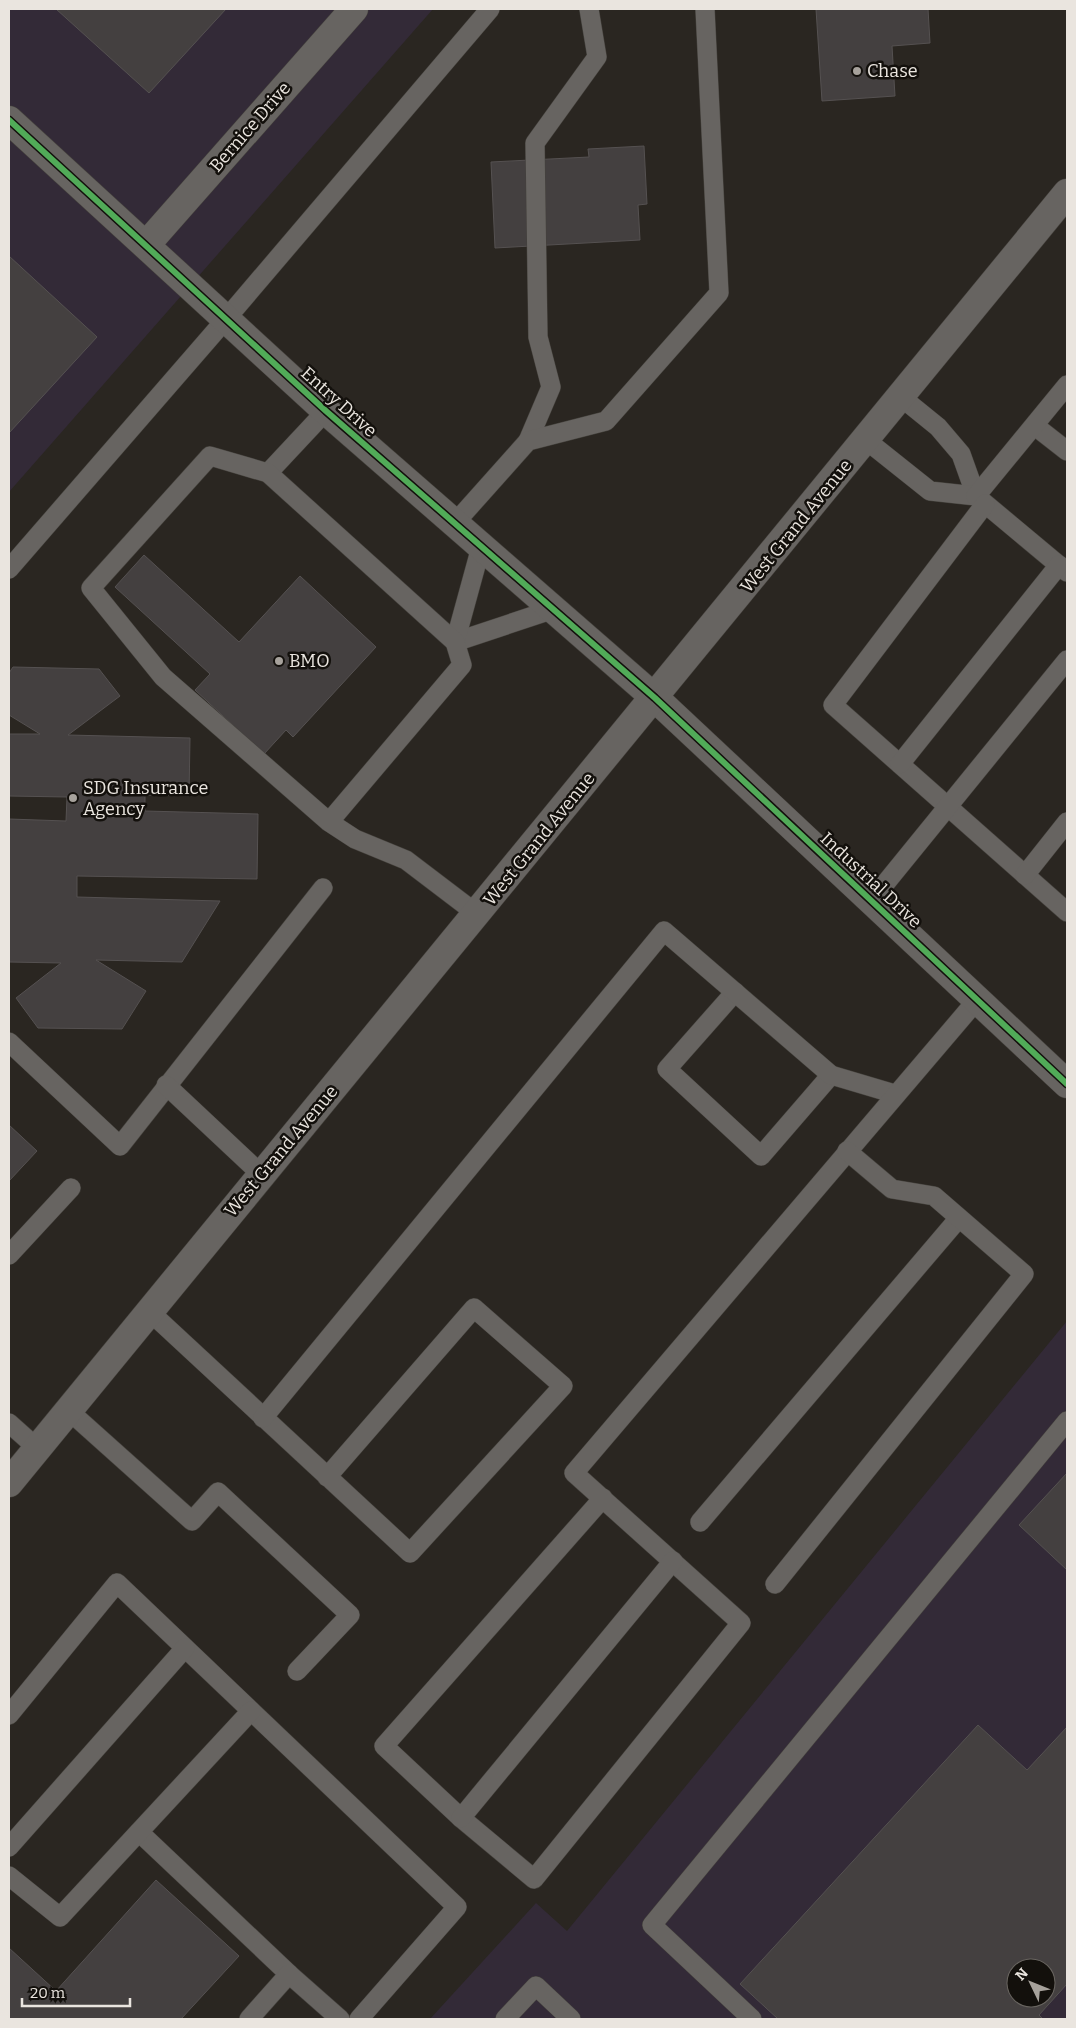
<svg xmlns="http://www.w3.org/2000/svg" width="1076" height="2028" font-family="Bitter,serif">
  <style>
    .industrial { fill: #332a37; fill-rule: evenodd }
    .building { fill: #444040; stroke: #555151; fill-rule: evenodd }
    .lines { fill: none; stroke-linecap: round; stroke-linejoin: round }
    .service-casing { stroke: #45423d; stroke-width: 20 }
    .minor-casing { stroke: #45423d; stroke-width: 29 }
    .tertiary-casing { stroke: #45423d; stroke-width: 29 }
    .secondary-casing { stroke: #45423d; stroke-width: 29 }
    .service { stroke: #676461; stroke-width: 19 }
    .minor { stroke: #676461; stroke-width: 28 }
    .tertiary { stroke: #676461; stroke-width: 28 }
    .secondary { stroke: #676461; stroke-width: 28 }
    .cycleway-casing { stroke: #13100c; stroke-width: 9 }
    .cycleway { stroke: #51ab58; stroke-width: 6 }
    .poi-dot { fill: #a7a29c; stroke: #13100c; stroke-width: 2 }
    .labels { text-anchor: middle; stroke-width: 5; stroke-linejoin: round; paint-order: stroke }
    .poi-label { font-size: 18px; fill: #eae5df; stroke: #13100c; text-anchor: start }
    .street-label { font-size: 18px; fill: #eae5df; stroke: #13100c }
  </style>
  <rect width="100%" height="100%" fill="#2a2621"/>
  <!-- industrial -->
  <g class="industrial">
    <path d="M9 9H433L9 492Z"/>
    <path d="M1067 1321V2019H430L536 1903 567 1931ZM1016 1968H1046V1998H1016Z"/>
  </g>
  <!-- building -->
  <g class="building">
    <path d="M56 9H226L149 93Z"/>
    <path d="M816 9H928L930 43 892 46 895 96 822 101Z"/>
    <path d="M644 146 647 204 638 205 640 240 495 248 491 162 589 157 588 149Z"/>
    <path d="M9 256 97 337 9 433Z"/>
    <path d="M144 555 239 642 300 576 376 647 293 737 286 730 264 754 195 690 210 674 115 587Z"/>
    <path d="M13 667 99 669 120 696 68 735 190 738 189 796 145 795V811L258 814 257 879 77 876V897L220 901 182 962 96 960 146 991 122 1029 38 1028 16 998 61 963 9 962V819L66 821 67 797 9 796V734H40L9 715V673Z"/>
    <path d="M9 1125 37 1151 9 1181Z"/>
    <path d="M1067 1473V1570L1019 1525Z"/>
    <path d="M978 1725 1027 1770 1067 1727V1984L1039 2015 1043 2019H778L740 1984ZM1016 1968H1046V1998H1016Z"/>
    <path d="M156 1880 239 1956 181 2019H9V1948L56 1991Z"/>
  </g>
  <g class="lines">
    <defs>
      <g id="service">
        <path d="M901 397 938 427 961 454 976 496 1067 572"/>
        <path d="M1035 426 1067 451"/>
        <path d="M866 440 930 491 976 496"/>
        <path d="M528 441 551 387 538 337 535 143 597 57 589 9"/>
        <path d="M268 473 326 411"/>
        <path d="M976 496 1067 385"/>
        <path d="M985 504 833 705 1067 912"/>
        <path d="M454 524 528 441 606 421 719 293 705 9"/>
        <path d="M9 569 226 319 490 9"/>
        <path d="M455 642 551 610"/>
        <path d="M455 642 481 547"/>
        <path d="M900 764 1059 565"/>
        <path d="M329 822 163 677 91 588 210 456 268 473 455 642 462 665 329 822 355 839 406 860 477 914"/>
        <path d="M1025 875 1067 822"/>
        <path d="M871 901 1067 660"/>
        <path d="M735 992 667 1069 761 1156 831 1075"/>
        <path d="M9 1042 120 1146 323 888"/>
        <path d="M166 1085 262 1175"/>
        <path d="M9 1255 71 1188"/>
        <path d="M149 1311C236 1392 323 1473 410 1553L563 1386 474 1308 327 1477"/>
        <path d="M68 1410 192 1521 218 1492 350 1615 297 1671"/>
        <path d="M263 1418 664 931 831 1075 895 1094"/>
        <path d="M9 1423 37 1448"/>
        <path d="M603 1498 384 1746 461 1818 534 1879 741 1623 574 1473 977 1000"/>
        <path d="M700 1522 959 1218"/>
        <path d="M775 1584 1024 1274 934 1196 892 1189 847 1151"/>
        <path d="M9 1715 117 1583 457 1907 359 2019"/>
        <path d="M461 1818 673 1561"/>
        <path d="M139 1832 289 1974"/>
        <path d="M9 1847 185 1648"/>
        <path d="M9 1876 60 1917 251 1711"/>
        <path d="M249 2019 289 1974 340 2019"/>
        <path d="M505 2019 536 1986 571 2019"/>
        <path d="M752 2019 652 1925 1067 1421"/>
      </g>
      <g id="minor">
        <path d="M9 120 326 411 655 698"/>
        <path d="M146 245 354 9"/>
      </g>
      <path id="tertiary" d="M655 698 1067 1084"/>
      <path id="secondary" d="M9 1483 1067 193"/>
    </defs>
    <!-- service casing -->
    <use href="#service" class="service-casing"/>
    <!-- minor casing -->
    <use href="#minor" class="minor-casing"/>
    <!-- tertiary casing -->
    <use href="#tertiary" class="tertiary-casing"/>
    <!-- secondary casing -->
    <use href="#secondary" class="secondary-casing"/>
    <!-- service -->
    <use href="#service" class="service"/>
    <!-- minor -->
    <use href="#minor" class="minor"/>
    <!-- tertiary -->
    <use href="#tertiary" class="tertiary"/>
    <!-- secondary -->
    <use href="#secondary" class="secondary"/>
    <defs>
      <path id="cycleway" d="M9 120 326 411 655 698 1067 1084"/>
    </defs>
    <!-- cycleway casing -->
    <use href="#cycleway" class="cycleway-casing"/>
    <!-- cycleway -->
    <use href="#cycleway" class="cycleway"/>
  </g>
  <!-- markers -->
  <g class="poi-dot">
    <circle cx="857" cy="71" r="5"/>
    <circle cx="279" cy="661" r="5"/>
    <circle cx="73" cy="798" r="5"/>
  </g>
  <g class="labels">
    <!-- poi labels -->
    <g class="poi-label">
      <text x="867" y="77">Chase</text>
      <text x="289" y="667">BMO</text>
      <text x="83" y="794">SDG Insurance<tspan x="83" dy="21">Agency</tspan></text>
    </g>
    <!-- street labels -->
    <g class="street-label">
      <text transform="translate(250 127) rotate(-49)" y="6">Bernice Drive</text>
      <text transform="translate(339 402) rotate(42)" y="6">Entry Drive</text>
      <text transform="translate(796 526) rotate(-51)" y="6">West Grand Avenue</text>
      <text transform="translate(539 839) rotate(-51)" y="6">West Grand Avenue</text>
      <text transform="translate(871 880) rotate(43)" y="6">Industrial Drive</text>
      <text transform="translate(281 1151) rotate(-50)" y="6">West Grand Avenue</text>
    </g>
  </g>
  <!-- border -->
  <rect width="1076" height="2028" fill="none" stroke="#eae5df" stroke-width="20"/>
  <!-- north arrow -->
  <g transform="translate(1031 1983) rotate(313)"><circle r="24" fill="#13100c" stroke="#696560"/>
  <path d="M0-4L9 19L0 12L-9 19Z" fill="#a7a29c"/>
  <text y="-8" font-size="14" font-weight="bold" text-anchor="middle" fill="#eae5df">N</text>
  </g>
  <!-- scale -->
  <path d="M22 1998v8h108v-8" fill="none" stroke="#eae5df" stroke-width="2.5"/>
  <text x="30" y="1998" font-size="15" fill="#eae5df" stroke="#13100c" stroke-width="4" paint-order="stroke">20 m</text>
</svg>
